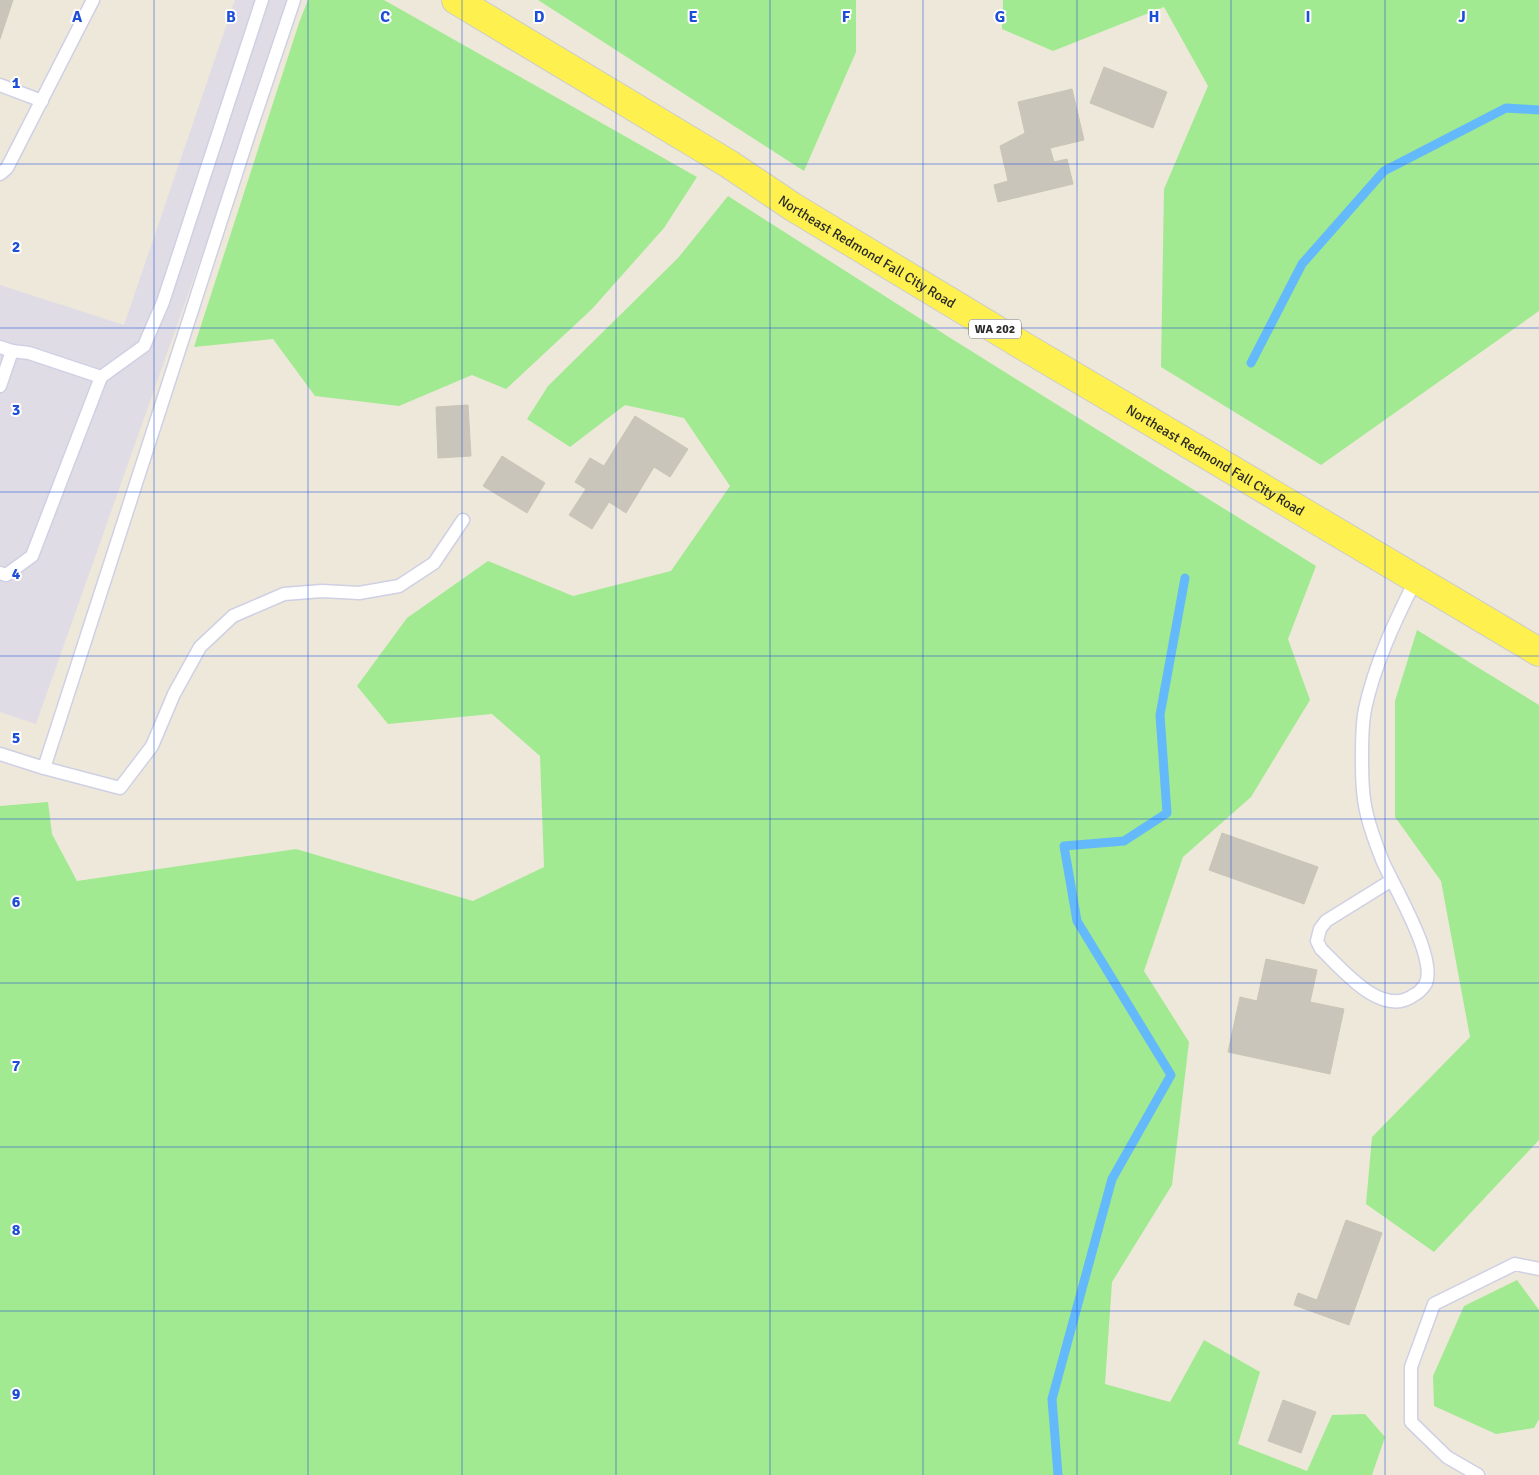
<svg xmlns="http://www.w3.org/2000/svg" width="1539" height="1475" font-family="Signika,sans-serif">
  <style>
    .industrial { fill: #e0dce5 }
    .green { fill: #a1ea91 }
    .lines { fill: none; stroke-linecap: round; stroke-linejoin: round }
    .stream { stroke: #63b9fa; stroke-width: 9 }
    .building { fill: #c9c5ba; stroke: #c9c5b4 }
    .lane-casing { stroke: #cfd0e4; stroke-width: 15 }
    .primary-casing { stroke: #ccc; stroke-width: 30 }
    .lane { stroke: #fff; stroke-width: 12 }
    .primary { stroke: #fef14f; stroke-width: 28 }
    .grid { fill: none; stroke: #1d4ed8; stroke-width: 1; stroke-opacity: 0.55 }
    .labels { text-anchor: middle; stroke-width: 4; stroke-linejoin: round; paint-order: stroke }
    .shield { fill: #fff; stroke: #6a6a6a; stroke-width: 1 }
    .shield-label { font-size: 12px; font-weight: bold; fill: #2a2a2a }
    .street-label { font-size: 14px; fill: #2a2a2a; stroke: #fff }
    .grid-label { font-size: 16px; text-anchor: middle; font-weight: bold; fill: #1d4ed8; stroke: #fff; stroke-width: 4; stroke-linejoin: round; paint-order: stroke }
  </style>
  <rect width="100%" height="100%" fill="#eee8da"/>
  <!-- industrial -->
  <path class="industrial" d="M235 0H292L36 724 0 712V285L124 325Z"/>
  <!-- green -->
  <g class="green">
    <path d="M308 0H384L697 177 664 228 592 309 506 389 472 375 399 406 315 396 273 339 194 347 299 23Z"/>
    <path d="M538 0H856V52L804 171Z"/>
    <path d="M1003 0H1539V311L1321 465 1161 367 1164 189 1208 86 1164 7 1053 51 1002 29Z"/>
    <path d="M728 196 952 339 1316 566 1288 639 1310 700 1251 797 1183 857 1144 971 1189 1042 1172 1185 1112 1282 1105 1384 1170 1402 1204 1340 1260 1372 1238 1444 1307 1471 1332 1415 1365 1414 1385 1437 1372 1475H0V806L48 802 52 834 77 881 296 849 473 901 544 867 540 756 492 714 388 724 357 686 407 618 488 561 573 596 671 571 730 486 684 418 625 405 570 447 527 419 548 386 678 258Z"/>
    <path d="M1417 630 1539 705V1140L1434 1252 1366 1204 1372 1137 1470 1037 1441 881 1395 817V701Z"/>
    <path d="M1517 1280 1539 1310V1419L1534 1428 1496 1434 1434 1406 1433 1376 1464 1306Z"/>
  </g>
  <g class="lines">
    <!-- stream -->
    <g class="stream">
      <path d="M1251 363 1302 264 1384 171 1506 108 1539 110"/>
      <path d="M1058 1475 1052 1399 1112 1179 1171 1075 1077 921 1064 846 1124 841 1167 813 1160 715 1185 578"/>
    </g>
  </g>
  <!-- building -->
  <g class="building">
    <path d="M0 0H13L0 39Z"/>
    <path d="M1104 67 1167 92 1153 128 1090 103Z"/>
    <path d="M1072 89 1084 140 1050 148 1054 162 1067 159 1073 184 998 202 994 185 1008 181 1000 146 1025 133 1018 102Z"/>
    <path d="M468 405 471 456 438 458 436 407Z"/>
    <path d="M635 416 688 449 670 477 654 467 626 513 609 502 592 529 569 515 586 489 575 482 590 458 604 466Z"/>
    <path d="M502 456 545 483 527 513 483 486Z"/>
    <path d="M1222 833 1318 867 1304 904 1209 870Z"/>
    <path d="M1266 959 1317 970 1310 1002 1344 1009 1330 1074 1228 1052 1240 997 1257 1001Z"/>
    <path d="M1346 1220 1382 1233 1349 1325 1294 1305 1298 1293 1317 1300Z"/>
    <path d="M1283 1400 1316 1412 1301 1453 1268 1441Z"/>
  </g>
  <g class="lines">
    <defs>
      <g id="lane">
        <path d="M0 85 42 101"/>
        <path d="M0 174 7 168 93 0"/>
        <path d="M0 347 12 351 29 353 101 377 144 346 163 302 262 0"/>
        <path d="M0 386 12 351"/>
        <path d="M0 573 6 575 32 556 101 377"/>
        <path d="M0 754 44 768 249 134 294 0"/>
        <path d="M44 768 120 788 152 746 174 694 200 647 233 616 284 594 322 591 359 593 399 586 434 563 463 520"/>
        <path d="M1392 880 1326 921 1320 929 1317 941 1321 949C1342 969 1382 1019 1414 995 1418 993 1422 989 1425 985 1439 961 1394 887 1383 862 1377 847 1371 831 1367 815 1362 795 1362 775 1362 755 1362 740 1362 724 1365 709 1375 663 1395 621 1416 579"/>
        <path d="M1478 1475 1447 1457 1411 1422V1367L1434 1304 1515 1264 1539 1269"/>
      </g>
      <g id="primary">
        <path id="s1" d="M456 0 729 164 793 207 1025 347 1539 652"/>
      </g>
    </defs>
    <!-- lane casing -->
    <use href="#lane" class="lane-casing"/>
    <!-- primary casing -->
    <use href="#primary" class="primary-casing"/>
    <!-- lane -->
    <use href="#lane" class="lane"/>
    <!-- primary -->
    <use href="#primary" class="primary"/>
  </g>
  <!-- grid -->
  <path class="grid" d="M154 0V1475M308 0V1475M462 0V1475M616 0V1475M770 0V1475M923 0V1475M1077 0V1475M1231 0V1475M1385 0V1475M0 164H1539M0 328H1539M0 492H1539M0 656H1539M0 819H1539M0 983H1539M0 1147H1539M0 1311H1539"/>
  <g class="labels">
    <!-- shield labels -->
    <rect class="shield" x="969" y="319.5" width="52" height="19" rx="4"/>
    <g class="shield-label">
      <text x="995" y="333">WA 202</text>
    </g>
    <!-- street labels -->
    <g class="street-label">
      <text dy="5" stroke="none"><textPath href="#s1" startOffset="482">Northeast Redmond Fall City Road</textPath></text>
      <text dy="5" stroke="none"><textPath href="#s1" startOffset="888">Northeast Redmond Fall City Road</textPath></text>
    </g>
  </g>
  <g class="grid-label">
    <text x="77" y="22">A</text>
    <text x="231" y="22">B</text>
    <text x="385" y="22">C</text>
    <text x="539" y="22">D</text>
    <text x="693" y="22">E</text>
    <text x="846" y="22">F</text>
    <text x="1000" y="22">G</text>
    <text x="1154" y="22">H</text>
    <text x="1308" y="22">I</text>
    <text x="1462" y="22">J</text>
    <text x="16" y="88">1</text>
    <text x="16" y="252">2</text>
    <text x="16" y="415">3</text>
    <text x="16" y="579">4</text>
    <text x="16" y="743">5</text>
    <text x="16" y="907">6</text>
    <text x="16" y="1071">7</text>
    <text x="16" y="1235">8</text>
    <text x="16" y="1399">9</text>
  </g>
</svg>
